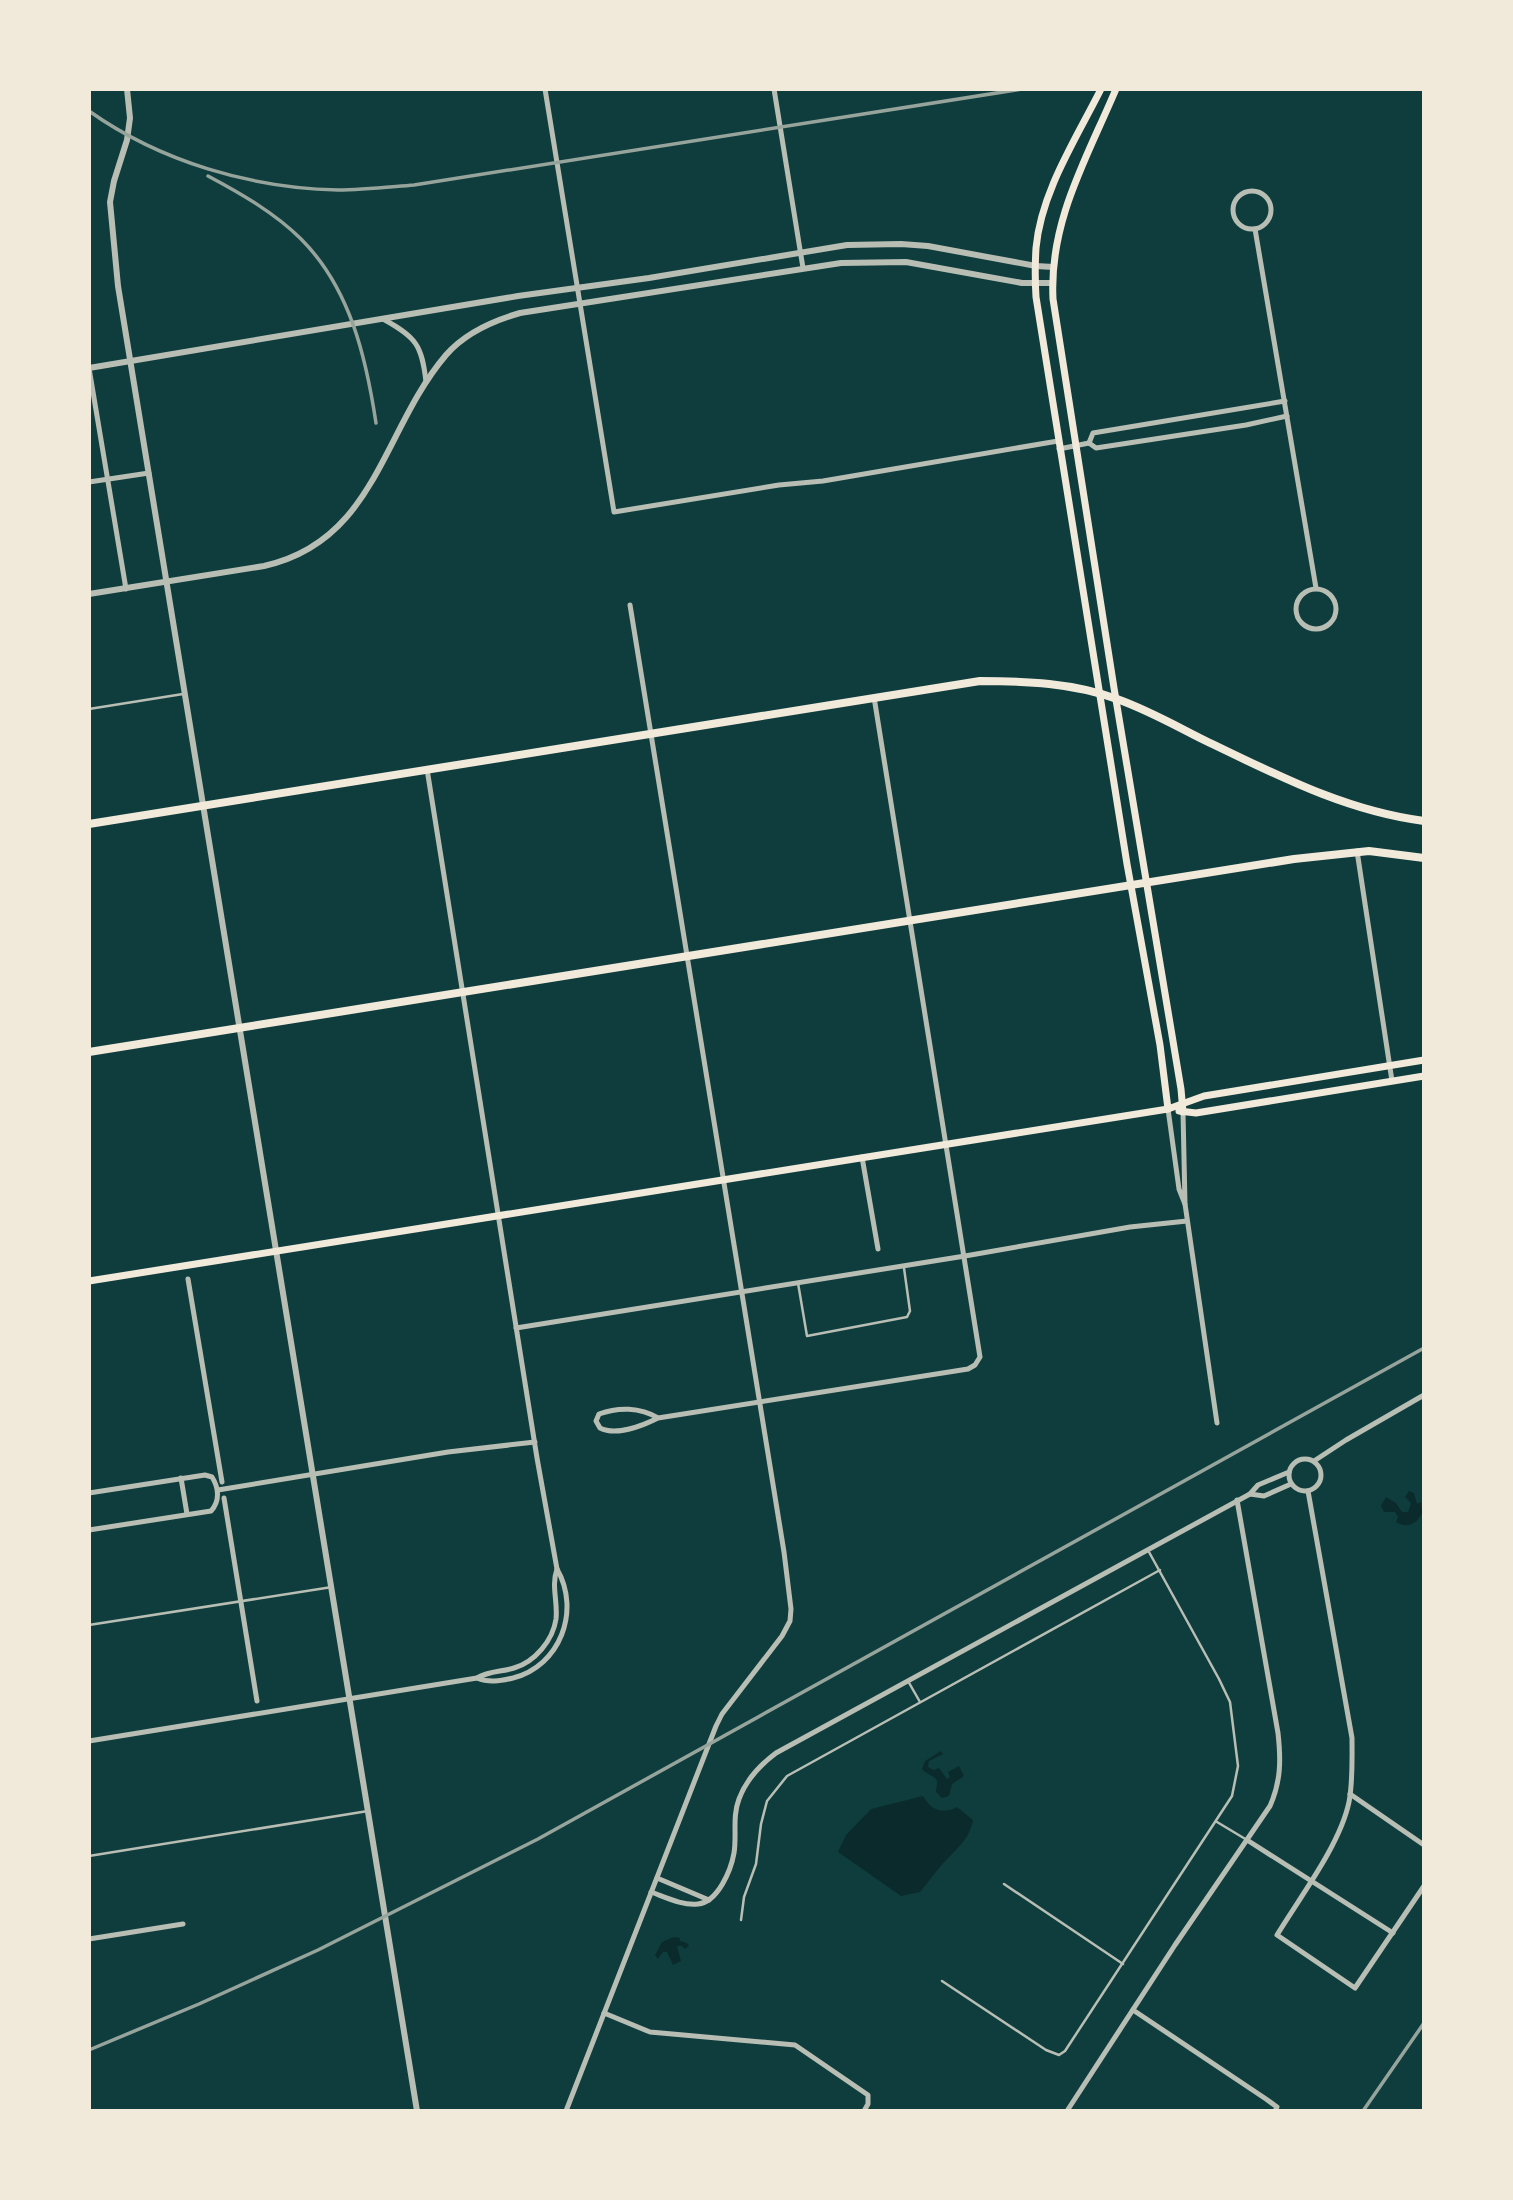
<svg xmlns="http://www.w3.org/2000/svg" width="1513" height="2200" font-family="Cabin,sans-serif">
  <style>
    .water { fill: #0a2a2b }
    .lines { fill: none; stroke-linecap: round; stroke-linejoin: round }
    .service { stroke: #b8beb3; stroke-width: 2.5 }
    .minor { stroke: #b8beb3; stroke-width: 5 }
    .tertiary { stroke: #b8beb3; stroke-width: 6 }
    .secondary { stroke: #f1e9da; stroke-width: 7 }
    .primary { stroke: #f1e9da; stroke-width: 8 }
    .rail { stroke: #97a49c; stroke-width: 3.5 }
  </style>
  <rect width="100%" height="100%" fill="#0f3d3e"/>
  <!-- water -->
  <g class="water">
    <path d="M1409 1491 1414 1493 1417 1504 1421 1502 1422 1513C1417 1524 1407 1529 1396 1522L1398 1517 1395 1512H1384L1381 1506 1386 1497 1396 1503 1402 1512H1408L1411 1503 1405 1497Z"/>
    <path d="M941 1751 943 1754 929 1761 928 1767 934 1770 939 1768 947 1779 950 1777 948 1772 959 1766 964 1776 952 1784 949 1796 942 1798 936 1792C936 1789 937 1786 937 1783 938 1776 926 1775 922 1769L925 1761Z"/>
    <path d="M923 1796C931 1810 942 1815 957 1807L973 1820C970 1837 960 1846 949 1857 938 1868 929 1881 920 1892L901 1896 838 1852 846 1835 871 1809Z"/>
    <path d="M674 1937 680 1938V1941L687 1943 689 1946 685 1949 682 1946H677L681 1961 673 1965 667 1952H663L658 1959 655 1955 662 1942Z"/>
  </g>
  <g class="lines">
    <!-- service -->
    <g class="service">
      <path d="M89 709 183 694"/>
      <path d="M798 1283 807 1336 907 1317 910 1311 904 1268"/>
      <path d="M89 1625 332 1587"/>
      <path d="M908 1681 920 1702"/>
      <path d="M1217 1822 1247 1840"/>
      <path d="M89 1856 368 1811"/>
      <path d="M1004 1884 1123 1964"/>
      <path d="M741 1920 744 1897 756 1864 761 1824 767 1801 787 1776 1160 1570"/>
      <path d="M942 1981 1046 2050 1059 2055 1065 2051 1232 1796 1238 1766 1230 1702 1219 1679 1149 1552"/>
    </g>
    <!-- minor -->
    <g class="minor">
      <path d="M545 89 614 512 779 485 823 481 1058 441"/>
      <path d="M774 89 803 268"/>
      <circle cx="1252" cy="210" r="19"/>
      <path d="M1255 229 1316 588"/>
      <path d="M383 319C416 337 422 345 426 382"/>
      <path d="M89 368 126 589"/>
      <path d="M1089 443 1093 433 1285 401"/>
      <path d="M1089 443 1096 448 1246 425 1287 416"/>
      <path d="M1059 449 1089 443"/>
      <path d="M89 482 149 473"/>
      <circle cx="1316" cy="609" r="20"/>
      <path d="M427 769 537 1458 557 1569C581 1611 560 1666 513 1678 500 1681 489 1683 477 1678"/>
      <path d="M1357 851 1392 1081"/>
      <path d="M1168 1109 1179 1189 1185 1204 1183 1112"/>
      <path d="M862 1157 878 1249"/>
      <path d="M1185 1204 1217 1423"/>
      <path d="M188 1279 222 1482"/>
      <path d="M516 1328 965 1256 1130 1227 1187 1221"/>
      <path d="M658 1418C642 1426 616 1436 600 1428L596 1421 599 1414C618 1407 640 1407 658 1418L968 1369 975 1365 980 1357 874 697"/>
      <circle cx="1305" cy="1475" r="16"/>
      <path d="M1314 1461 1346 1440 1424 1395"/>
      <path d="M1289 1472 1258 1485 1250 1494 1264 1496 1291 1484"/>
      <path d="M181 1478 187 1514"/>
      <path d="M218 1490 448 1452 535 1442"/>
      <path d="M1308 1491 1352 1738C1352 1759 1353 1781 1349 1802 1340 1845 1300 1897 1277 1935L1355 1988 1424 1886"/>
      <path d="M89 1493 205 1475 212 1477C219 1488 220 1501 211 1511L89 1530"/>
      <path d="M224 1498 257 1701"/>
      <path d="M89 1741 477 1678C489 1671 501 1672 514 1668 535 1662 553 1640 556 1619 558 1602 551 1586 557 1569"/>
      <path d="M1350 1794 1424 1845"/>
      <path d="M1247 1840 1393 1933"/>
      <path d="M657 1878 709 1900"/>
      <path d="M651 1892C665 1897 683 1906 698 1904 718 1902 731 1870 734 1853 737 1835 732 1817 739 1799 746 1780 760 1765 776 1753L1250 1494"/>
      <path d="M89 1939 183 1924"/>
      <path d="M1133 2010 1266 2099 1277 2107 1275 2111"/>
      <path d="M604 2013 650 2032 795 2045 868 2095V2104L864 2111"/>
      <path d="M566 2111 716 1726 722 1714 782 1636 790 1621 791 1609 784 1552 630 605"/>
      <path d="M1067 2111 1175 1945 1270 1806C1281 1781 1281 1760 1278 1733L1237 1500"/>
    </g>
    <!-- tertiary -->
    <g class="tertiary">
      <path d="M127 89 130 118 127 140 114 181 110 202 118 286 417 2111"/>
      <path d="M89 368 518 296 649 278 847 245 901 244 928 246 1036 266 1053 267"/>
      <path d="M89 594 264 566C376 541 382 430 446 355 465 333 492 321 520 313L841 263 906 262 1022 283H1053"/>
    </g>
    <!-- secondary -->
    <g class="secondary">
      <path d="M1101 89C1076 139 1041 192 1036 248 1035 264 1035 281 1036 297L1127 864 1160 1045 1168 1109"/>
      <path d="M1116 89C1087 158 1049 221 1053 299L1114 688 1181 1089 1183 1112"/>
      <path d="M1179 1111 1196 1113 1424 1076"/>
      <path d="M89 1281 1168 1109 1204 1096 1424 1060"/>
    </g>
    <!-- primary -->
    <g class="primary">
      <path d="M89 824 980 681C1026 681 1073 683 1117 699 1148 710 1176 726 1204 740 1275 774 1345 811 1424 821"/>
      <path d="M89 1052 1294 859 1369 851 1424 858"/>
    </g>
    <!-- rail -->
    <g class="rail">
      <path d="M89 111C161 162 251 188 338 190 363 190 389 187 414 185L1022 89"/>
      <path d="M208 176C240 193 275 213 301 239 350 288 366 357 376 423"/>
      <path d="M89 2050 199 2004 318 1950 538 1839 1424 1348"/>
      <path d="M1363 2111 1424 2023"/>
    </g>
  </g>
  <!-- border -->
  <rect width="1513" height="2200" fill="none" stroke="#f1e9da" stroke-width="182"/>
</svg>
